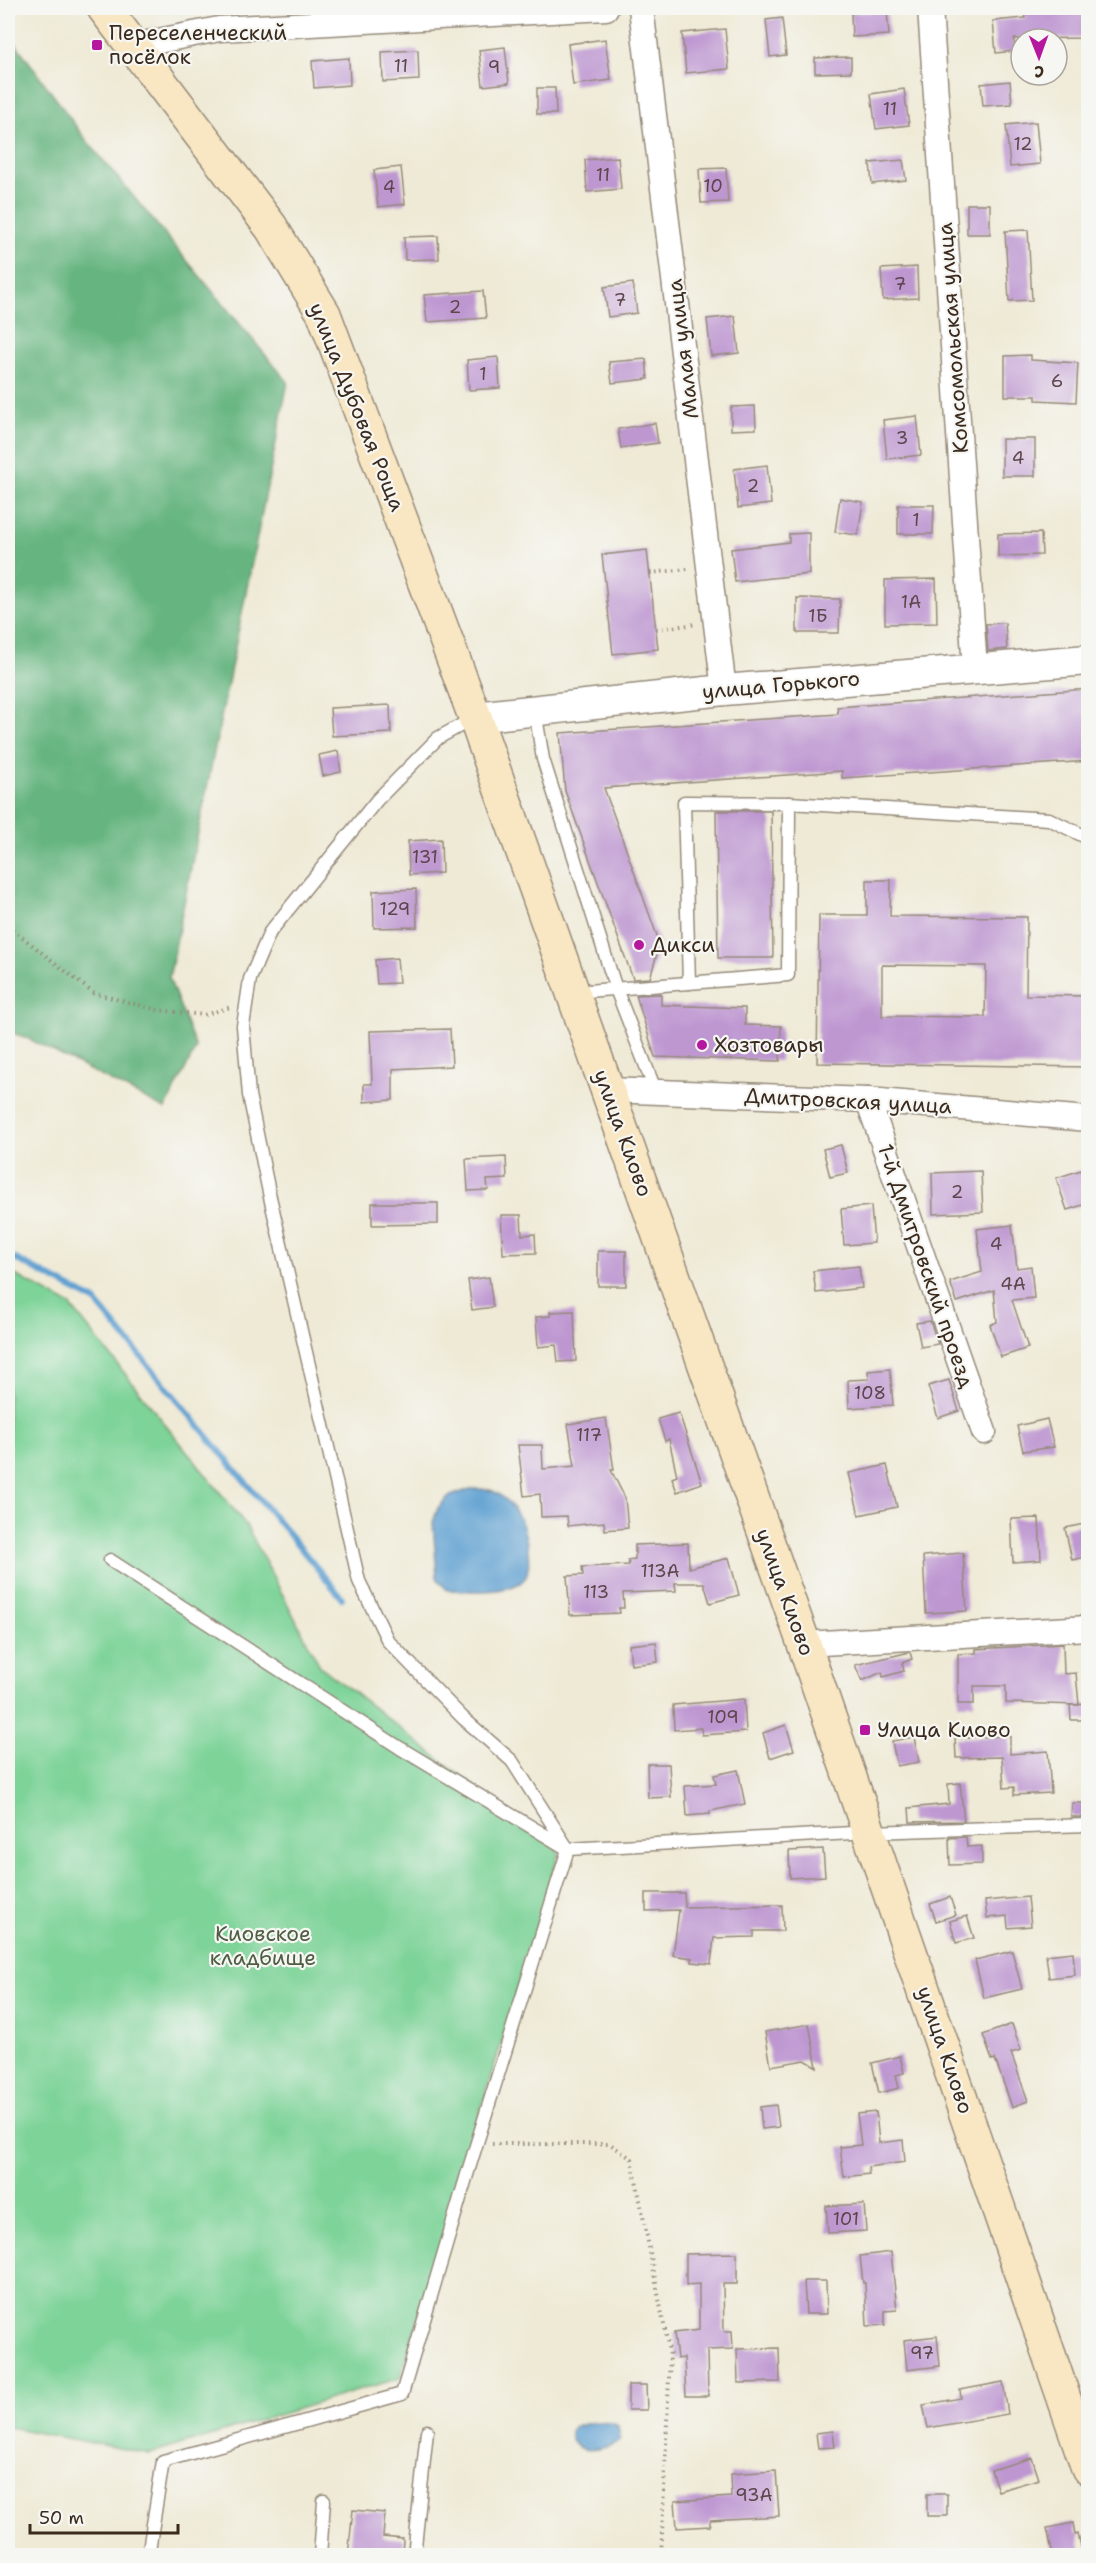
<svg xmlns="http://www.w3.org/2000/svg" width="1096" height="2563" font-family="'Shantell Sans',sans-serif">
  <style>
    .green { fill: #7dd398; stroke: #5c7e5b; stroke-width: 1.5 }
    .forest { fill: #66b580; stroke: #50704f; stroke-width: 1.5 }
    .water { fill: #5ea0d1; stroke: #4c6578; stroke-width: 1.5 }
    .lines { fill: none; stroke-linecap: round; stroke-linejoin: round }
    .stream { stroke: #5ea0d1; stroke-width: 6 }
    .building { fill: #be97d1; fill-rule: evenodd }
    .service-casing { stroke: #958a7a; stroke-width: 15 }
    .minor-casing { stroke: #958a7a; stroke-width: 27 }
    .tertiary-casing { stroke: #958a7a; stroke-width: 33 }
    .secondary-casing { stroke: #958a7a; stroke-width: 36 }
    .path { stroke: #958a7a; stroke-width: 4; stroke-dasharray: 1.5 4.5; stroke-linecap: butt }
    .service { stroke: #fff; stroke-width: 12 }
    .minor { stroke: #fff; stroke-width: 24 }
    .tertiary { stroke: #fff; stroke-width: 30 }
    .secondary { stroke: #f9e7c3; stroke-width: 33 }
    .poi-dot { fill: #b5179e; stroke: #f6f6f2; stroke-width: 2 }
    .labels { text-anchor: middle; stroke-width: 4.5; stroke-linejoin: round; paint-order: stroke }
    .number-label { font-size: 18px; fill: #5c454b }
    .poi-label { font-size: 21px; fill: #3b2a1e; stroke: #f6f6f2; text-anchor: start }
    .street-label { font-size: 21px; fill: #3b2a1e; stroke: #f6f6f2 }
    .park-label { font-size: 21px; fill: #4f5d43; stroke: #f6f6f2 }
  </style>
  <rect width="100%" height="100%" fill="#f6f6f2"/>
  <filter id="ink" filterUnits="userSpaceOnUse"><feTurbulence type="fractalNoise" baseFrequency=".0167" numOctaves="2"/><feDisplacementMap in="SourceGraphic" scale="12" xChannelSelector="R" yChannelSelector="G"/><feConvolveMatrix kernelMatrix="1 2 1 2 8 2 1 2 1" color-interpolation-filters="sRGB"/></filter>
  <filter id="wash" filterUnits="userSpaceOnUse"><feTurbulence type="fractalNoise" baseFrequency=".008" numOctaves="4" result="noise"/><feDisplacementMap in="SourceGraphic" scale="24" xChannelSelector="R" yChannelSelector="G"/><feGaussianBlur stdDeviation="1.35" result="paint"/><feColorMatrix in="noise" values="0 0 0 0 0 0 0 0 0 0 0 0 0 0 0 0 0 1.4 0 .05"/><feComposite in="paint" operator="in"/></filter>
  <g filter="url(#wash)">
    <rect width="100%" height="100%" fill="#efead6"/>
    <!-- green -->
    <path class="green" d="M8 1271 70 1305 246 1525 320 1666 559 1852 400 2378 150 2454 8 2427Z"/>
    <!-- forest -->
    <path class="forest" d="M8 33 83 136 288 382 169 978 196 1048 165 1109 25 1037 8 1032Z"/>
    <!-- water -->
    <g class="water">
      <path d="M470 1489C478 1489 486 1488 493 1491 504 1496 513 1507 519 1517 526 1530 536 1574 520 1583 500 1594 469 1591 447 1590L437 1578 433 1522 438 1508 448 1497Z"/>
      <path d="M593 2422 613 2423 618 2426 620 2440C607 2451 568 2458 570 2431L573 2427Z"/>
    </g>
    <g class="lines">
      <!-- stream -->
      <path class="stream" d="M8 1255 95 1301 342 1598"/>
    </g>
    <g id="blocks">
      <!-- building -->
      <g class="building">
        <path d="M1058 8H1089V38L1014 39 1015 51 996 53 993 21 1025 18 1024 10Z"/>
        <path d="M887 11 889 35 852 37 851 13Z"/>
        <path d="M782 18 786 55 770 57 766 20Z"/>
        <path d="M725 29 729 69 686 73 682 33Z"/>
        <path d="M605 39 611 80 573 85 568 44Z"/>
        <path d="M505 47 509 83 483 86 479 50Z"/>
        <path d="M418 50 419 80 383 82 382 52Z"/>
        <path d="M851 57V72L815 73V58Z"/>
        <path d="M349 58 350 85 314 88 312 61Z"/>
        <path d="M1010 81 1012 104 983 106 981 84Z"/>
        <path d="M537 88H555L556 114H537Z"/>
        <path d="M904 89 909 125 876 129 871 94Z"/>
        <path d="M1036 122 1040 164 1010 167 1006 125Z"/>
        <path d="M618 157 621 189 587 192 585 160Z"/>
        <path d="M903 160 906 180 872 184 870 163Z"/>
        <path d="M401 167 405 204 378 207 374 170Z"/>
        <path d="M726 168 728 202 701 203 699 169Z"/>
        <rect x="967" y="204" width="23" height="30"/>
        <path d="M1028 230 1032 300 1009 301 1005 231Z"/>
        <path d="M438 236 439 259 405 260 404 237Z"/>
        <path d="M917 267 918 298 883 300 881 269Z"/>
        <path d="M633 283 637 313 608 317 604 287Z"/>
        <path d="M483 291 486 318 427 322 424 295Z"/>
        <path d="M735 316 739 353 711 356 707 319Z"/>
        <path d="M1031 355V360L1078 363 1076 402 1036 400V396H1005V356Z"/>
        <path d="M498 357 500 388 469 390 467 360Z"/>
        <path d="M646 359 648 379 612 383 609 362Z"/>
        <path d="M755 406 756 429 731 430V407Z"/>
        <path d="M917 416 921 455 887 459 883 420Z"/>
        <path d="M655 423 658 443 621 448 618 429Z"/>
        <rect x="1002" y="439" width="33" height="37"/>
        <path d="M767 465 771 504 738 508 734 469Z"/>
        <path d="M840 498 863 502 858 535 835 532Z"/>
        <path d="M898 505H934L933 534H898Z"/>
        <path d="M809 533V574L735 582 731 549 789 542V534Z"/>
        <path d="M1041 533 1042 555 998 556V534Z"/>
        <path d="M647 550 658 649 613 654 602 555Z"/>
        <path d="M936 579 937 623 885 624V580Z"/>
        <path d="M797 598 840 599 839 633H797Z"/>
        <path d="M1005 623 1007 649 988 651 986 624Z"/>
        <path d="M1089 689V761L842 778V771L604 788 660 944 650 978 633 979 565 791 560 733 838 714 837 707Z"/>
        <path d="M390 705 391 733 332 736 330 708Z"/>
        <path d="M338 751 341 772 323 776 319 755Z"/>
        <path d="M716 811H771L773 958H718Z"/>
        <path d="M441 839 442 873 409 875 408 841Z"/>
        <path d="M867 880H891L890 916 1027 917 1026 995 1089 996V1067L817 1063 819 915H867ZM882 965 986 966 985 1017 882 1016Z"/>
        <path d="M416 889 417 927 374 928 373 891Z"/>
        <path d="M397 958 399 983 377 984 375 960Z"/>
        <path d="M661 994V1005L745 1008V1025L781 1026 780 1061 655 1057 636 995Z"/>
        <path d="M450 1029 452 1066 393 1069V1100L364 1102V1084H372L370 1031Z"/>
        <path d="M841 1145 848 1173 830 1177 823 1149Z"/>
        <path d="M506 1157 507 1179 487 1180 488 1190 468 1191 466 1159Z"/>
        <path d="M1081 1170 1089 1191V1203L1067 1210 1056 1178Z"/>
        <path d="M981 1171 983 1212 933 1214 932 1173Z"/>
        <path d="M372 1203H438V1224L372 1225Z"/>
        <path d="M871 1206 874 1243 844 1245 841 1209Z"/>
        <path d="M501 1215H521L522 1235 535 1234 536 1253 503 1254Z"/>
        <path d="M1012 1225 1017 1268 1031 1266 1034 1298 1012 1300 1028 1348 1001 1357 990 1325 997 1322 994 1290 957 1302 950 1282 982 1272 977 1229Z"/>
        <rect x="598" y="1251" width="28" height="35"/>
        <path d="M859 1266 862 1288 816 1293 813 1271Z"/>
        <path d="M489 1277 493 1307 472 1310 468 1280Z"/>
        <path d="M574 1311 576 1361 558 1362 556 1345 538 1347 536 1317 550 1316V1312Z"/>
        <path d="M930 1321 938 1344 921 1347 916 1323Z"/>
        <path d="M890 1369 893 1405 849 1408 848 1380 869 1379 868 1371Z"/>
        <path d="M949 1380 959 1411 938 1418 928 1386Z"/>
        <path d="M679 1413 702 1483 677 1492 672 1478 677 1476 669 1439 665 1441 658 1419Z"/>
        <path d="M606 1418 614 1470H611L625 1498 628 1528 605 1530 604 1522 568 1526 567 1516 541 1517 540 1494 524 1496 518 1445H542L543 1469 575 1466 568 1424Z"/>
        <path d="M1047 1419 1054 1447 1023 1451 1017 1426Z"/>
        <path d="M887 1465 897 1507 859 1515 849 1473Z"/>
        <path d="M1039 1518 1041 1560 1013 1562 1011 1519Z"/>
        <path d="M1089 1523V1556L1072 1560 1065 1528Z"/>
        <path d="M688 1543 689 1568 729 1558 739 1595 710 1603 704 1583H675L676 1591 623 1593 624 1608H619L620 1613 570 1615 567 1576 583 1575 582 1567 629 1565 628 1560 635 1559V1545Z"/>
        <path d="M963 1553 967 1611 926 1613 923 1556Z"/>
        <path d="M656 1642 658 1662 631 1665 629 1645Z"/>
        <path d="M1063 1644 1064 1674 1076 1673 1079 1705 1006 1703V1686H974V1704H958V1654L976 1653V1649Z"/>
        <path d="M910 1652 912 1659 902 1663 904 1671 883 1677 882 1672 862 1681 855 1665Z"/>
        <path d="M744 1699 746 1732 702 1735 701 1728 674 1730 673 1705Z"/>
        <path d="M1089 1704V1720H1071L1070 1705Z"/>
        <path d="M786 1725 794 1750 770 1758 763 1733Z"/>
        <path d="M1010 1736V1754L1048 1751 1051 1793 1014 1795V1787L1004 1788 1002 1757 956 1758 955 1738Z"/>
        <path d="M914 1737 919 1762 897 1766 892 1741Z"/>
        <path d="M647 1764H669L671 1797 648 1798Z"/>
        <path d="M738 1770 745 1804 710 1811V1814L687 1816 685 1786 716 1784 714 1775Z"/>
        <path d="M960 1783 964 1821 910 1822 909 1808 949 1804 948 1784Z"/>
        <path d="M1072 1803H1089V1817H1071Z"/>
        <path d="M966 1837 967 1847 982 1846V1864L950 1865 949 1838Z"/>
        <path d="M823 1849 825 1876 790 1878 789 1851Z"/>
        <path d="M646 1893H684L685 1907 782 1905 783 1931H754V1937L714 1938 711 1964 692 1962V1958L673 1955 679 1910 646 1911Z"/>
        <path d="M950 1897 956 1915 936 1921 930 1904Z"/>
        <path d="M1028 1897 1031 1926 1008 1928 1007 1916 987 1918 985 1901Z"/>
        <path d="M967 1916 974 1938 956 1943 950 1921Z"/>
        <path d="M1012 1951 1022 1989 984 1998 975 1960Z"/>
        <path d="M1073 1952 1075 1975 1049 1978 1046 1955Z"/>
        <path d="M809 2024 817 2067 805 2060 771 2066 765 2032Z"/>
        <path d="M1012 2024 1021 2050 1011 2053 1028 2101 1012 2107 995 2059 992 2060 983 2035Z"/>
        <path d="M900 2056 904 2073 896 2075 899 2088 879 2093 872 2063Z"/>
        <path d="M776 2105 779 2127 762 2129 760 2107Z"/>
        <path d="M876 2112 879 2143 903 2140 905 2162 868 2167 869 2174 844 2177 840 2147 861 2145 857 2114Z"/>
        <path d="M864 2204 866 2231 828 2233 826 2206Z"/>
        <path d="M891 2252 897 2310 885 2311V2325L867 2326 865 2283H863L860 2256Z"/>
        <path d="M737 2253V2284H723L724 2331H732L733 2349 707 2350 708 2396H686L684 2358 677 2359 674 2333 699 2330V2284L686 2285V2254Z"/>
        <path d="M804 2281H826L827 2314H806Z"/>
        <path d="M937 2336 940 2366 907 2370 904 2340Z"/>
        <path d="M779 2348 780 2382 738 2383 737 2349Z"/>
        <path d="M1003 2382 1008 2414 928 2428 923 2405 961 2398 960 2390Z"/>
        <path d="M628 2385H646L647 2410H628Z"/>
        <path d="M833 2431 835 2447 818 2448 816 2433Z"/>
        <path d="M1032 2458 1039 2479 998 2491 991 2470Z"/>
        <path d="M776 2471 779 2516 710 2520V2526L677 2528 675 2501 731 2497 730 2474Z"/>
        <rect x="927" y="2494" width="20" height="22"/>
        <path d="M353 2510 385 2513 383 2537 403 2539 402 2556H348Z"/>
        <path d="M1073 2523 1075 2534 1078 2533 1083 2556H1053L1047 2528Z"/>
      </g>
    </g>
  </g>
  <g filter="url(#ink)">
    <use href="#blocks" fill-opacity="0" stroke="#958a7a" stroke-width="1.5"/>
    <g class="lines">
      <defs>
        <g id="service">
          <path d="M535 711 543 759 616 989 656 1092"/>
          <path d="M474 718 438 738 377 800 270 932 250 979 243 1026 249 1095 270 1197 359 1581 388 1641 463 1718 512 1761 568 1849 870 1832 1088 1825"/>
          <path d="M689 983 684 802 789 803 1049 819 1088 838"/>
          <path d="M575 992 788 975 789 803"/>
          <path d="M110 1560 400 1748 568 1849 466 2178 402 2394 163 2461 148 2556"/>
          <path d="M320 2556 324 2501"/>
          <path d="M414 2556 427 2431"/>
        </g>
        <g id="minor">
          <path d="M641 8 724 690"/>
          <path d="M930 8 975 669"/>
          <path d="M133 46 219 29 606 8"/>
          <path d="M607 1090 868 1100 1088 1119"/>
          <path d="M868 1100 984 1432"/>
          <path d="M804 1644 1088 1628"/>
        </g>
        <path id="tertiary" d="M475 717 724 690 1088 660"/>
        <path id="secondary" d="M104 8 271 227 324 314 475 717 804 1644 1088 2468"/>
      </defs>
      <!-- service casing -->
      <use href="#service" class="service-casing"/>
      <!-- minor casing -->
      <use href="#minor" class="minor-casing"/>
      <!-- tertiary casing -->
      <use href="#tertiary" class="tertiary-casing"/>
      <!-- secondary casing -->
      <use href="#secondary" class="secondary-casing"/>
      <!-- path -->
      <g class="path">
        <path d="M650 573 688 569"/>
        <path d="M656 629 697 624"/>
        <path d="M8 926 93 993 158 1010 204 1015 231 1007"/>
        <path d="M492 2144H610L632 2159 670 2356 661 2556"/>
      </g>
      <!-- service -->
      <use href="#service" class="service"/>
      <!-- minor -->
      <use href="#minor" class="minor"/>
      <!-- tertiary -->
      <use href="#tertiary" class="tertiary"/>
      <!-- secondary -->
      <use href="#secondary" class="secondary"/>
    </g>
  </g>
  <!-- markers -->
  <g class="poi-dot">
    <rect x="91" y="39" width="12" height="12" rx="3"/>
    <circle cx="639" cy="945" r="6"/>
    <circle cx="702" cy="1045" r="6"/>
    <rect x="859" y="1724" width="12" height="12" rx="3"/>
  </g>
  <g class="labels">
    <!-- number labels -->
    <g class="number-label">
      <text x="401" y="72">11</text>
      <text x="494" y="73">9</text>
      <text x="890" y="115">11</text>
      <text x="1023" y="150">12</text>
      <text x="603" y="181">11</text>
      <text x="713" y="192">10</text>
      <text x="389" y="193">4</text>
      <text x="900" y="290">7</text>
      <text x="620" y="306">7</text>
      <text x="455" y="313">2</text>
      <text x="483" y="380">1</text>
      <text x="1057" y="387">6</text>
      <text x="902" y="444">3</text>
      <text x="1018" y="464">4</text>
      <text x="753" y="492">2</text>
      <text x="916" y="526">1</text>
      <text x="911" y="608">1А</text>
      <text x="818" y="622">1Б</text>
      <text x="425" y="863">131</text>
      <text x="395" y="915">129</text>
      <text x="957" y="1198">2</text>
      <text x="996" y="1250">4</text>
      <text x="1013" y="1290">4А</text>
      <text x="870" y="1399">108</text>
      <text x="589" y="1441">117</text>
      <text x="660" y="1577">113А</text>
      <text x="596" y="1598">113</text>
      <text x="723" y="1723">109</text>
      <text x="846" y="2225">101</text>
      <text x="922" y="2359">97</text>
      <text x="754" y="2501">93А</text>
    </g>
    <!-- poi labels -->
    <g class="poi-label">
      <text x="109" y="40">Переселенческий<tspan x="109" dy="24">посёлок</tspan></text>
      <text x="651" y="952">Дикси</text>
      <text x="714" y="1052">Хозтовары</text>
      <text x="877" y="1737">Улица Киово</text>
    </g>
    <!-- street labels -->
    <g class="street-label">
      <text transform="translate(953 338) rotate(-94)" y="7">Комсомольская улица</text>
      <text transform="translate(683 349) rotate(-97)" y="7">Малая улица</text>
      <text transform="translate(357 407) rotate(68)" y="7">улица Дубовая Роща</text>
      <text transform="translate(781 685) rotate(-5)" y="7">улица Горького</text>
      <text transform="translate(848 1101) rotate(3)" y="7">Дмитровская улица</text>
      <text transform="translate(623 1133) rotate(70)" y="7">улица Киово</text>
      <text transform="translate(926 1266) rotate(71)" y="7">1-й Дмитровский проезд</text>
      <text transform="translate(785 1592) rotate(70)" y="7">улица Киово</text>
      <text transform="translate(945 2050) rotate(71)" y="7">улица Киово</text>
    </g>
    <!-- park labels -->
    <g class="park-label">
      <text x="263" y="1941">Киовское<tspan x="263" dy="24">кладбище</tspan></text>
    </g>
  </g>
  <!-- margin -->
  <rect width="1096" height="2563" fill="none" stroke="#f6f6f2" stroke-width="30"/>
  <!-- north arrow -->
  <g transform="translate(1039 57) rotate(179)"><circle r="28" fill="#f6f6f2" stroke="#aba49d" stroke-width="1.5"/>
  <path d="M0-4.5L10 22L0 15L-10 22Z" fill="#b5179e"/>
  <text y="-9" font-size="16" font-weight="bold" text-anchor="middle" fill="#3b2a1e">С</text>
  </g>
  <!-- scale -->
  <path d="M30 2524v9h148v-9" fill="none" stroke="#3b2a1e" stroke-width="3"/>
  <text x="39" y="2524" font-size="18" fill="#3b2a1e" stroke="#f6f6f2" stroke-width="4.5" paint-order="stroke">50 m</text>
</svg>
